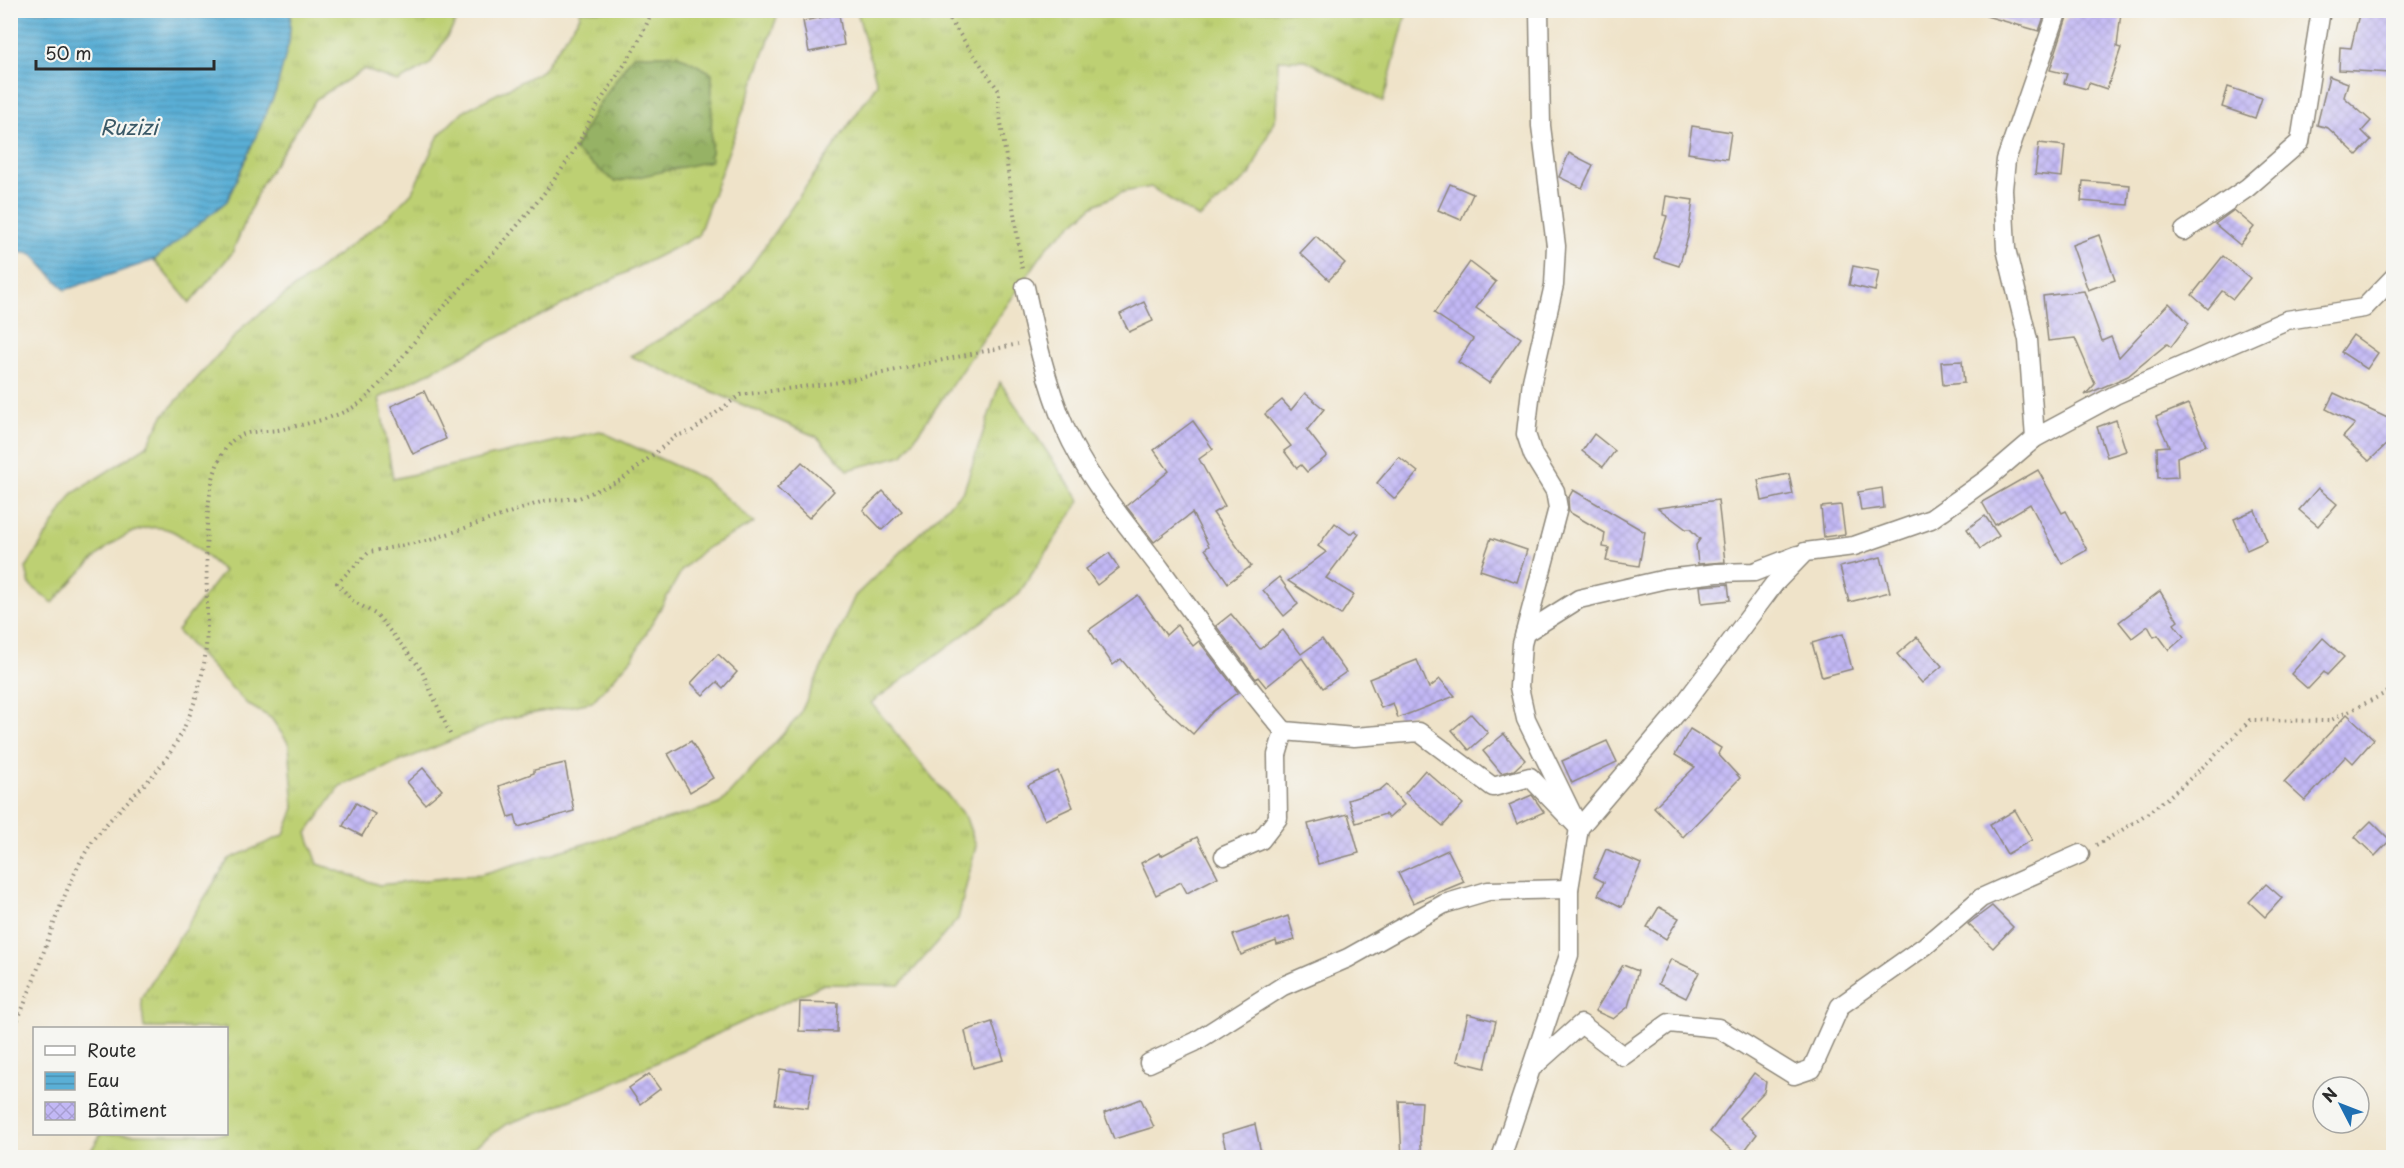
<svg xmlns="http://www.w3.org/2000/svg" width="2404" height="1168" font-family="'Playpen Sans',sans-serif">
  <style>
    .grass { fill: url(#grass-tufts); stroke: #747e4f; stroke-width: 1.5 }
    .forest { fill: url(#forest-crowns); stroke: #606e48; stroke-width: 1.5 }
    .water { fill: url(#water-rules); stroke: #426d80; stroke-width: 1.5 }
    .building { fill: url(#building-cross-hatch) }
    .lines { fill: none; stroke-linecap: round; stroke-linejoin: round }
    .street-casing { stroke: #8d877a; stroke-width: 21 }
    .path { stroke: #8d877a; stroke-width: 4; stroke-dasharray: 1.5 4.5; stroke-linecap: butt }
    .street { stroke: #fff; stroke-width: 18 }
    .labels { text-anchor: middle; stroke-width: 4.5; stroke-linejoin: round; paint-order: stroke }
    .water-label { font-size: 21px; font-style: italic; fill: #3b5967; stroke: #f6f6f2 }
  </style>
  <defs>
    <pattern id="grass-tufts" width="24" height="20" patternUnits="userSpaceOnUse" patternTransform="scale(1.5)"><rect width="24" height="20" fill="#bdd073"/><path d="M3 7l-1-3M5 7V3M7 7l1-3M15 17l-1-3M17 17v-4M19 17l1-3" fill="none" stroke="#a3b364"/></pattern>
    <pattern id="forest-crowns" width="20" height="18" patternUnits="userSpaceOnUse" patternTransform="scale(1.5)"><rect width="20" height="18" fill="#96b265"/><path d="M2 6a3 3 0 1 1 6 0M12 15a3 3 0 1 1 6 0" fill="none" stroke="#7b9153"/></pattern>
    <pattern id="water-rules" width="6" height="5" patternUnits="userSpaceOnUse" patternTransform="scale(1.5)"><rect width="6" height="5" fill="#5aafd6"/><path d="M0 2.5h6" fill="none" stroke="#4b8fae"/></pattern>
    <pattern id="building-cross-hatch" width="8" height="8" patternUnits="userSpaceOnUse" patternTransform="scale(1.5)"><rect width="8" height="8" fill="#c2b8f5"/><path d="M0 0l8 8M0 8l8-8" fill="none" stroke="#a79ed2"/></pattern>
  </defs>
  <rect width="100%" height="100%" fill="#f6f6f2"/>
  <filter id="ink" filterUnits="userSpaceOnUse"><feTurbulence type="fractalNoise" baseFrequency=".0167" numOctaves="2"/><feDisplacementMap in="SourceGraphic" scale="12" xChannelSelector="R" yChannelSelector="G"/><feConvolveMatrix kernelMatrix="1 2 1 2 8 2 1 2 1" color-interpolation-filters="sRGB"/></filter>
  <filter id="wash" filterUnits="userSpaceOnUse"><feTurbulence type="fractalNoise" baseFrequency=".008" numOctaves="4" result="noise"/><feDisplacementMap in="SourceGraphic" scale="24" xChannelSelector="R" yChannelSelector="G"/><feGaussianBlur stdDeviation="1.35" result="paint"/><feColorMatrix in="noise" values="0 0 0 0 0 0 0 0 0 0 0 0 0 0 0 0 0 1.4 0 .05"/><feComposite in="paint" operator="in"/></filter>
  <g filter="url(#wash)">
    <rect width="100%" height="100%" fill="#efe3c9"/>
    <!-- grass -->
    <g class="grass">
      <path d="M774 10 777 17 698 236 379 398 393 479 600 431 704 479 754 523 703 550 682 570 633 657 592 702 504 719 340 786 307 833 318 864 379 885 482 874 720 804 799 716 855 596 964 490 1000 382 1080 501 1018 595 871 703 966 818 976 846 958 919 900 985 824 984 604 1087 505 1125 460 1157H87L101 1134H226V1028H144L141 998 229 859 284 835 294 808 289 744 271 718 247 704 177 631 224 571C209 560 189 539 172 531 128 512 78 574 53 603L30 585 26 568 72 494 147 446 163 416 245 325 390 215 412 192 439 135 463 111 542 71 580 16 579 11Z"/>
      <path d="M291 11H463L430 64 398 82 364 69 316 99 260 187 232 253 190 303 154 260 227 201 276 91 289 42Z"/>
      <path d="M857 11H1407L1383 102 1306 60H1278L1276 116 1250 175 1199 218 1151 187 1123 192 1093 206 1048 246 903 455 848 470 817 437 630 356 726 302 877 84Z"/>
    </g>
    <!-- forest -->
    <path class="forest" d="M633 55H678L712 73 711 161 615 182 574 150 597 107Z"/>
    <!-- water -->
    <path class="water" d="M10 11H291L289 42 276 91 227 201 154 260 65 290 32 254 11 251Z"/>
    <g id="blocks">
      <!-- building -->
      <g class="building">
        <path d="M1987 10H2044L2046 11 2039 31 1986 16Z"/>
        <path d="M2108 10 2121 12 2117 47 2121 48 2107 89 2089 83 2087 89 2064 83 2067 74 2050 70 2067 17 2072 18V11Z"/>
        <path d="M2360 10H2394L2391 73 2339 70 2340 47 2351 48Z"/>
        <path d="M839 14 844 45 809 52 803 21Z"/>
        <path d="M2329 76 2348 83 2344 97 2371 121 2362 131 2371 140 2357 155 2328 128 2317 125Z"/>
        <path d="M2228 87 2262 98 2255 118 2222 107Z"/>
        <path d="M1692 126 1731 132 1727 159 1688 153Z"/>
        <path d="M2039 143 2065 146 2062 177 2035 174Z"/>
        <path d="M1569 153 1593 165 1582 188 1559 177Z"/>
        <path d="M2083 181 2130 185 2128 205 2081 201Z"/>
        <path d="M1450 184 1473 194 1461 220 1438 210Z"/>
        <path d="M1666 196 1693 200 1688 237 1679 266 1654 258 1667 216 1663 215Z"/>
        <path d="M2234 210 2254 227 2240 245 2215 224Z"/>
        <path d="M2099 235 2115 280 2088 290 2072 245Z"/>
        <path d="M1316 236 1345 263 1329 280 1300 253Z"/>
        <path d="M2223 256 2250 278 2233 299 2222 291 2208 309 2192 295Z"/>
        <path d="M1470 262 1496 282 1476 308 1521 338 1489 383 1458 362 1473 339 1434 313Z"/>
        <path d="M1853 266 1879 271 1875 291 1849 285Z"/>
        <path d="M2084 291 2102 341 2111 337 2119 357 2169 303 2189 323 2171 347 2167 344 2128 376 2085 395 2095 384 2075 338 2048 341 2043 296Z"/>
        <path d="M1144 302 1153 321 1129 332 1120 314Z"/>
        <path d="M2353 335 2378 353 2367 369 2341 352Z"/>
        <path d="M1962 361 1964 383 1943 385 1941 362Z"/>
        <path d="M424 391 446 439 413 454 391 406Z"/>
        <path d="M1305 393 1324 409 1307 430 1327 456 1307 472 1301 465 1297 468 1284 451 1291 446 1265 414 1282 400 1291 410Z"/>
        <path d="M2334 393 2394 421V437L2369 461 2343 437 2355 424 2326 409Z"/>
        <path d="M2188 404 2206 445 2177 457 2178 477 2158 478 2157 447 2169 446 2156 417Z"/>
        <path d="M2116 420 2126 451 2107 457 2097 427Z"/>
        <path d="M1193 421 1213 449 1199 459 1225 506 1213 513 1251 566 1228 583 1205 549 1209 546 1192 513 1154 542 1126 506 1169 471 1154 450Z"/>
        <path d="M1594 434 1615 451 1603 467 1582 451Z"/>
        <path d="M1399 457 1418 472 1395 499 1377 483Z"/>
        <path d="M802 462 834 491 809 518 777 488Z"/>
        <path d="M2038 470 2062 513 2066 511 2087 550 2062 564 2030 504 1995 525 1982 502Z"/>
        <path d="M1789 474 1793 494 1762 501 1758 480Z"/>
        <path d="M1882 488 1884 508 1861 511 1858 492Z"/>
        <path d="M2318 488 2337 504 2318 526 2299 510Z"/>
        <path d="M1573 490 1645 532 1639 566 1606 561 1609 548 1603 547 1605 533 1569 512 1568 499Z"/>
        <path d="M883 491 902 511 882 530 863 510Z"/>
        <path d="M1718 500 1725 562 1698 564 1696 545 1700 539 1690 529H1686L1658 508Z"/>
        <path d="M1841 505 1845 534 1824 537 1821 507Z"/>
        <path d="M2255 510 2267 541 2247 550 2234 519Z"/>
        <path d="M1985 516 1999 536 1980 549 1967 529Z"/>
        <path d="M1335 523 1350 534 1355 530 1359 534 1326 578 1354 595 1341 615 1288 581 1326 552 1318 546Z"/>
        <path d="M1491 538 1527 550 1517 582 1480 570Z"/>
        <path d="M1109 553 1119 568 1097 585 1086 569Z"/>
        <path d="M1881 557 1890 592 1849 602 1840 567Z"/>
        <path d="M1279 577 1298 604 1284 616 1263 590Z"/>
        <path d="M1728 584 1730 600 1702 603 1700 586Z"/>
        <path d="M2160 591 2178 621 2174 624 2184 637 2169 650 2158 635 2154 637 2148 626 2132 638 2119 622Z"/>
        <path d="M1138 595 1166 635 1177 625 1193 646 1199 641 1238 692 1213 711 1193 734 1152 697 1121 659 1113 665 1089 630Z"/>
        <path d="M1231 614 1260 649 1283 630 1301 654 1322 639 1346 672 1323 688 1302 658 1266 687 1258 677 1256 679 1216 626Z"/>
        <path d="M1843 634 1852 669 1822 677 1812 643Z"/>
        <path d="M1917 637 1942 666 1922 683 1897 654Z"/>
        <path d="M2323 638 2344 657 2327 675 2324 672 2308 689 2291 674Z"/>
        <path d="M718 654 737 672 723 688 717 682 703 695 691 683Z"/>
        <path d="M1417 660 1429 688 1440 679 1455 696 1398 718 1393 703 1381 708 1369 679Z"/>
        <path d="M1471 714 1488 733 1469 750 1452 730Z"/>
        <path d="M2347 714 2374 739 2353 763 2346 756 2305 801 2284 782Z"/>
        <path d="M1690 729 1721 748 1718 754 1740 778 1683 837 1654 807 1695 767 1675 755Z"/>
        <path d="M1504 734 1525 760 1514 770 1501 773 1483 751Z"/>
        <path d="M691 741 713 778 690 792 668 754Z"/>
        <path d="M1607 741 1617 762 1572 783 1562 761Z"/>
        <path d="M565 763 574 811 518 827 515 815 509 817 499 786 534 773V770Z"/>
        <path d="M423 768 442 790 425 804 407 782Z"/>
        <path d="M1425 770 1463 804 1443 826 1405 793Z"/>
        <path d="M1058 771 1073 807 1045 820 1028 785Z"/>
        <path d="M1387 784 1404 805 1389 818 1385 814 1356 823 1348 800 1380 790Z"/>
        <path d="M1532 795 1544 812 1517 824 1509 805Z"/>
        <path d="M356 803 375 814 362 836 343 826Z"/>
        <path d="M2015 810 2032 840 2007 854 1990 825Z"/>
        <path d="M1348 814 1359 853 1318 864 1308 824Z"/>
        <path d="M2371 821 2390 840 2375 856 2355 837Z"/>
        <path d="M1197 837 1218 877 1187 893 1181 882 1156 895 1141 863 1159 853 1161 856Z"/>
        <path d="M1606 849 1641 864 1622 907 1598 895 1604 882 1594 877Z"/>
        <path d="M1448 850 1464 882 1413 903 1398 873Z"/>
        <path d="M2266 884 2282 898 2265 917 2249 902Z"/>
        <path d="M1992 906 2013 927 1993 948 1968 924Z"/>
        <path d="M1659 907 1679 918 1666 939 1647 927Z"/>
        <path d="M1288 916 1295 940 1277 945 1276 941 1241 955 1233 935Z"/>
        <path d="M1671 959 1699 972 1686 998 1658 984Z"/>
        <path d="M1623 965 1638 971 1628 1007 1613 1019 1595 1011Z"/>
        <path d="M800 1002 838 1003 837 1032 799 1031Z"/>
        <path d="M1468 1014 1496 1021 1485 1068 1457 1061Z"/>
        <path d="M992 1022 1004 1060 973 1068 965 1031Z"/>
        <path d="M780 1069 813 1074 808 1108 775 1104Z"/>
        <path d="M1754 1073 1766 1082 1764 1092 1739 1118 1757 1134 1740 1157 1710 1132Z"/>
        <path d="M649 1074 660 1089 640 1104 629 1088Z"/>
        <path d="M1141 1099 1154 1127 1114 1139 1104 1113Z"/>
        <path d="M1399 1101 1422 1102 1420 1135 1422 1156 1402 1158Z"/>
        <path d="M1255 1124 1262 1158H1228L1222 1134Z"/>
      </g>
    </g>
  </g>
  <g filter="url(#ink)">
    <use href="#blocks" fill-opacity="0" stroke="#8d877a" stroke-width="1.5"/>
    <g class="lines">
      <defs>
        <g id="street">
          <path d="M2184 231 2247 188 2300 142 2321 10"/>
          <path d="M1025 287C1035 334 1046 383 1065 428 1088 481 1128 525 1162 571 1202 626 1241 680 1284 731"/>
          <path d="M2035 438 2028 340 2006 249 2003 189 2006 160 2058 10"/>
          <path d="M1525 633 1579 599 1666 579 1717 573 1754 572 1798 555"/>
          <path d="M1224 856 1261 840 1278 818 1277 755 1284 731 1354 737 1419 732 1493 787 1530 777 1579 828 1681 708 1774 584 1805 552 1854 546 1931 519 1987 479 2035 438 2115 395 2287 320 2364 308 2394 277"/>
          <path d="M1149 1063 1195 1042 1283 986 1348 958 1444 904 1488 891 1569 889"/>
          <path d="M1534 1066 1581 1024 1623 1056 1669 1023 1718 1028 1794 1075 1812 1069 1840 1006 1925 946 1981 898 2080 854"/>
          <path d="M1501 1158 1569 955V889L1579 828 1526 719 1519 687 1522 644 1558 508 1555 491 1533 455 1526 434 1532 381 1554 285 1556 246 1541 126 1539 10"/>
        </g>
      </defs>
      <!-- street casing -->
      <use href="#street" class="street-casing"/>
      <!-- path -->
      <g class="path">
        <path d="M943 10 999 91V109L1022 269"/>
        <path d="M450 734 421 669 377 615 353 601 337 583 369 552 430 540 544 501 579 498 623 479 676 436 692 431 740 395 840 382 1018 344"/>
        <path d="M2096 845C2157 813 2203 769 2250 720L2329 721 2394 689"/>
        <path d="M10 1036C39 978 52 914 83 857 100 825 130 801 154 774 181 743 197 704 204 664 214 607 193 495 226 448 241 426 262 434 283 429 306 424 337 418 357 405 379 391 414 340 433 319 482 264 534 213 574 151 583 136 589 120 598 105 618 73 640 46 652 10"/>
      </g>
      <!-- street -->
      <use href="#street" class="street"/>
    </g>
  </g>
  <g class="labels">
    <!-- water labels -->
    <g class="water-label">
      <text x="129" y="135">Ruzizi</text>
    </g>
  </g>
  <!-- margin -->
  <rect width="2404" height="1168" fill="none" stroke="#f6f6f2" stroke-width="36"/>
  <!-- legend -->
  <rect x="33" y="1027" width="195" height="108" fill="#f6f6f2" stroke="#a5a5a2" stroke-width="1.5"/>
  <rect x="45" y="1046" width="30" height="9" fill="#ffffff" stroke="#a5a5a2" stroke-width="1.5"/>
  <text x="87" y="1057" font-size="18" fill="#2b2b2b">Route</text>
  <rect x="45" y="1072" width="30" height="18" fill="url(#water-rules)" stroke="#a5a5a2" stroke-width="1.5"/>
  <text x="87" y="1087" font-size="18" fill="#2b2b2b">Eau</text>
  <rect x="45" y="1102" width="30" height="18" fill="url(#building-cross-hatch)" stroke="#a5a5a2" stroke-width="1.5"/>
  <text x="87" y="1117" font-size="18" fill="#2b2b2b">Bâtiment</text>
  <!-- north arrow -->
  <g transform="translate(2341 1105) rotate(312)"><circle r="28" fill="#f6f6f2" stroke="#a5a5a2" stroke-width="1.5"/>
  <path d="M0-4.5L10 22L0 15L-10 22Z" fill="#1f6fb2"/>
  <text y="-9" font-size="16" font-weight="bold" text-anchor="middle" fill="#2b2b2b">N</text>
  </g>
  <!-- scale -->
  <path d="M36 60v9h178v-9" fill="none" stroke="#2b2b2b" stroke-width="3"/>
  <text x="45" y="60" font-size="18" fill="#2b2b2b" stroke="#f6f6f2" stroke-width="4.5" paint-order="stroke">50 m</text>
</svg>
